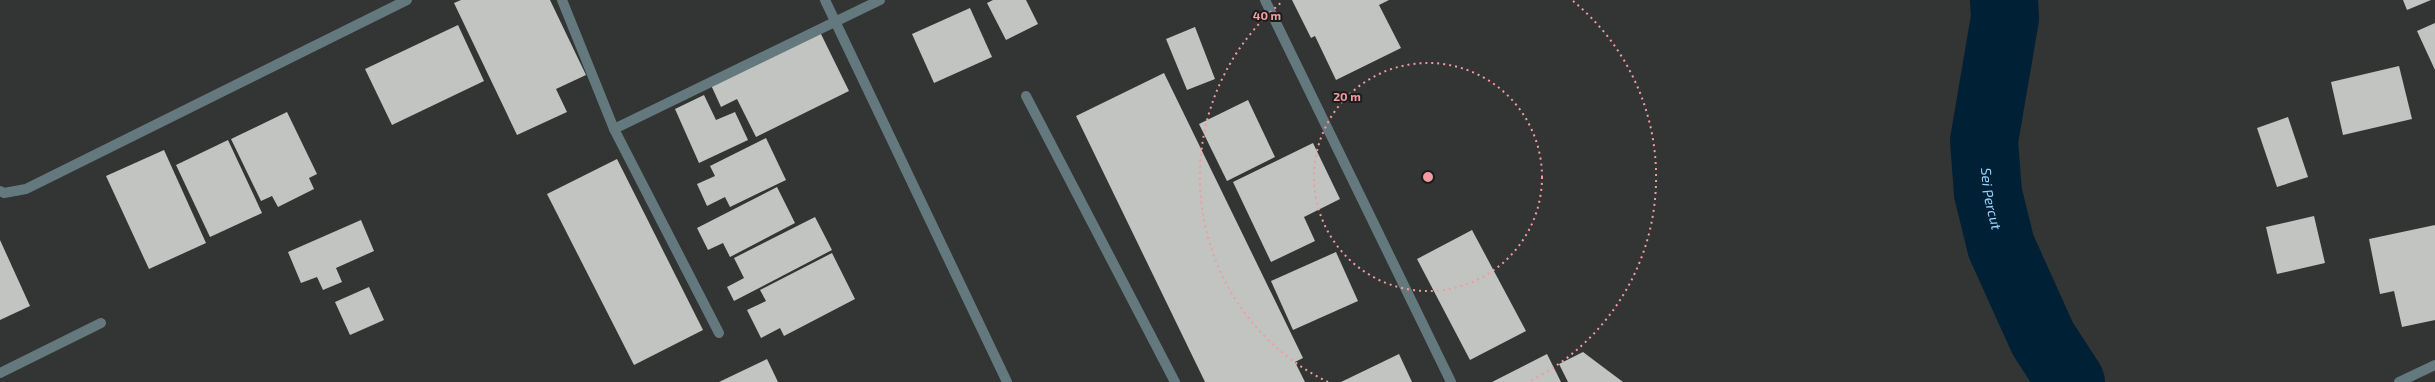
<svg xmlns="http://www.w3.org/2000/svg" width="2435" height="382" font-family="'Exo 2',sans-serif">
  <style>
    .lines { fill: none; stroke-linecap: round; stroke-linejoin: round }
    .river { stroke: #002036; stroke-width: 68 }
    .building { fill: #c1c4c1 }
    .minor { stroke: #64797d; stroke-width: 10 }
    .ring { fill: none; stroke: #f49aa0; stroke-width: 2; stroke-dasharray: 2 4 }
    .labels { text-anchor: middle; stroke-width: 4; stroke-linejoin: round; paint-order: stroke }
    .water-label { font-size: 14px; font-style: italic; fill: #96d2fe; stroke: #1b1c1c }
    .centre { fill: #f49aa0; stroke: #1b1c1c; stroke-width: 2 }
    .ring-label { font-size: 12px; text-anchor: middle; font-weight: bold; fill: #f49aa0; stroke: #1b1c1c; stroke-width: 4; stroke-linejoin: round; paint-order: stroke }
  </style>
  <rect width="100%" height="100%" fill="#323534"/>
  <g class="lines">
    <!-- river -->
    <path class="river" id="s1" d="M2004 0 2005 18 1984 141 1988 193 2001 246 2043 339 2071 382"/>
  </g>
  <!-- building -->
  <g class="building">
    <path d="M461 0H550L586 75 556 89 567 112 517 135 454 3Z"/>
    <path d="M993 0H1026L1038 24 1006 40 987 3Z"/>
    <path d="M1292 0H1389L1379 5 1401 48 1336 80 1315 36 1311 38Z"/>
    <path d="M2403 0H2431L2407 10Z"/>
    <path d="M970 8 992 57 934 83 912 34Z"/>
    <path d="M2435 23V70L2417 31Z"/>
    <path d="M458 25 484 81 392 125 365 69Z"/>
    <path d="M1195 27 1215 79 1187 90 1166 39Z"/>
    <path d="M820 32 849 91 756 137 737 99 721 107 711 85Z"/>
    <path d="M2399 66 2412 119 2343 135 2331 82Z"/>
    <path d="M1164 73 1303 358 1295 362 1305 382H1205L1076 116Z"/>
    <path d="M704 95 716 120 735 112 748 140 699 163 675 109Z"/>
    <path d="M1248 100 1275 157 1227 181 1199 124Z"/>
    <path d="M287 112 317 174 309 178 314 189 278 207 272 196 261 201 231 139Z"/>
    <path d="M2288 117 2308 177 2277 187 2257 128Z"/>
    <path d="M766 138 786 180 730 207 725 197 707 206 697 184 715 176 710 166Z"/>
    <path d="M228 140 262 213 210 237 176 165Z"/>
    <path d="M1313 143 1340 199 1304 217 1315 241 1271 262 1233 182Z"/>
    <path d="M164 150 206 243 149 269 106 176Z"/>
    <path d="M617 159 703 330 634 365 547 194Z"/>
    <path d="M777 187 795 223 730 257 723 243 708 250 697 228Z"/>
    <path d="M2314 216 2325 263 2277 274 2266 227Z"/>
    <path d="M815 217 832 250 734 301 727 287 744 278 734 258Z"/>
    <path d="M361 220 374 251 336 268 342 282 323 290 317 277 301 283 288 252Z"/>
    <path d="M2435 225V320L2402 327 2394 291 2380 294 2369 239Z"/>
    <path d="M1472 230 1526 331 1470 360 1417 259Z"/>
    <path d="M0 240 30 306 0 320Z"/>
    <path d="M1336 252 1358 301 1293 330 1271 281Z"/>
    <path d="M832 253 855 299 784 336 780 328 761 338 747 310 766 301 760 290Z"/>
    <path d="M369 287 384 320 350 335 335 302Z"/>
    <path d="M1583 352 1623 382H1568L1559 364Z"/>
    <path d="M1399 354 1412 382H1341Z"/>
    <path d="M1547 354 1561 382H1492Z"/>
    <path d="M767 359 778 382H719Z"/>
  </g>
  <g class="lines">
    <!-- minor -->
    <g class="minor">
      <path d="M562 0 614 129 719 333"/>
      <path d="M825 0 1007 382"/>
      <path d="M1265 0 1451 382"/>
      <path d="M1026 96 1175 382"/>
      <path d="M614 129 880 0"/>
      <path d="M0 191 4 193 26 189 407 0"/>
      <path d="M0 373 101 323"/>
      <path d="M2399 382 2435 365"/>
    </g>
  </g>
  <!-- distance rings -->
  <g class="ring">
    <circle cx="1428" cy="177" r="114"/>
    <path d="M1328 382A228 228 0 0 1 1283 1M1573 1A228 228 0 0 1 1528 382"/>
  </g>
  <g class="labels">
    <!-- water labels -->
    <g class="water-label">
      <text dy="5" stroke="none"><textPath href="#s1" startOffset="201">Sei Percut</textPath></text>
    </g>
  </g>
  <circle cx="1428" cy="177" r="6" class="centre"/>
  <g class="ring-label">
    <text x="1267" y="20">40 m</text>
    <text x="1347" y="101">20 m</text>
  </g>
</svg>
